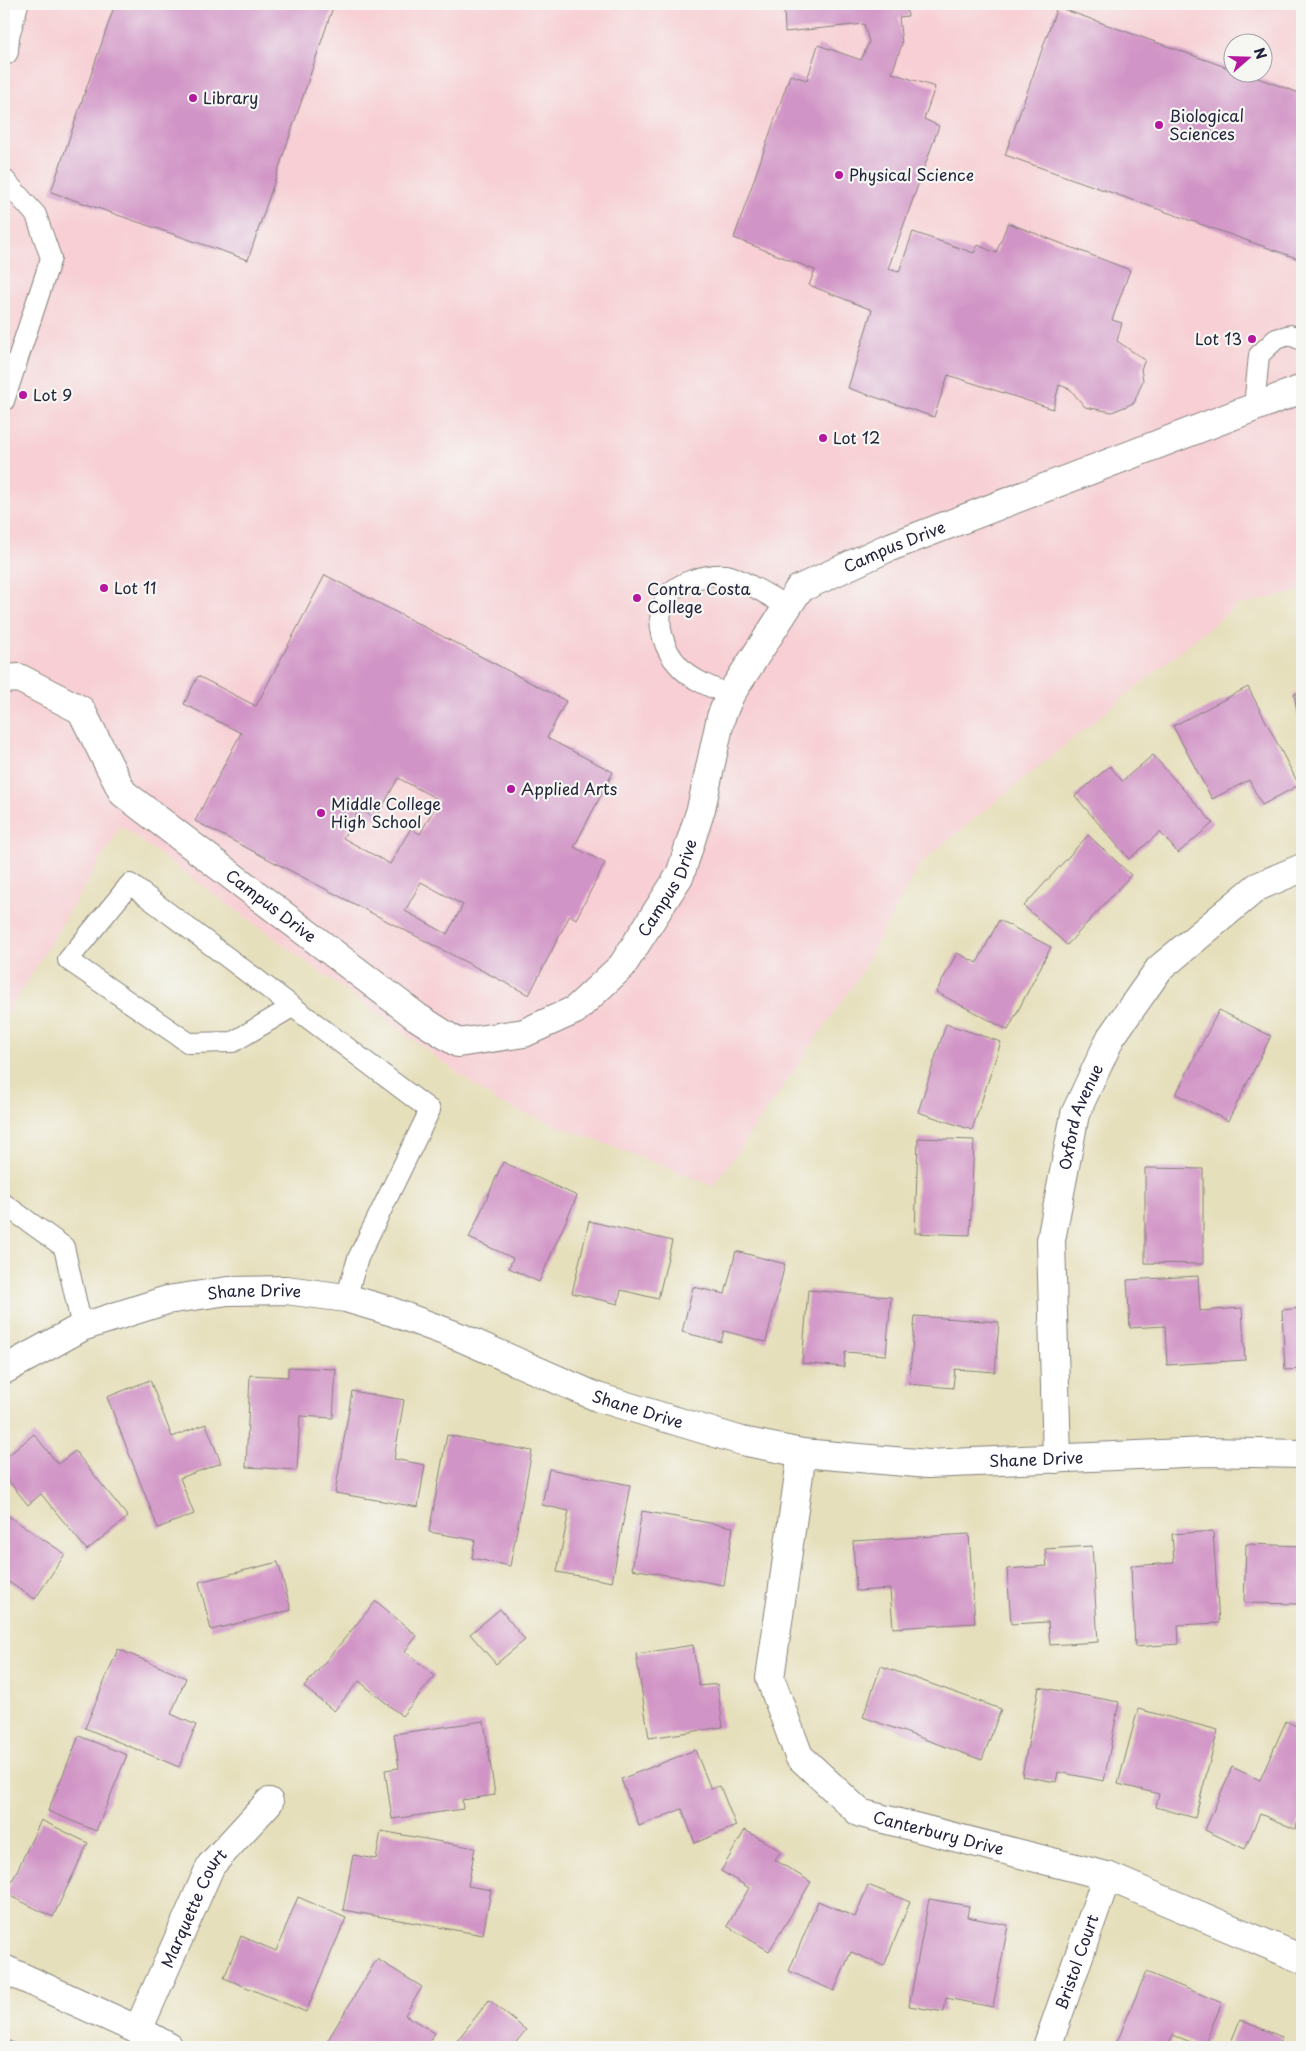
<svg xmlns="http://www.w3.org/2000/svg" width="1306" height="2051" font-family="'Playpen Sans',sans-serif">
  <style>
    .built { fill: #f7cfd4; fill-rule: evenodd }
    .building { fill: #d194c6; fill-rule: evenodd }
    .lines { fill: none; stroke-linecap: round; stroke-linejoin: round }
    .lane-casing { stroke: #84807b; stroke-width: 22 }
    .street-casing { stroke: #84807b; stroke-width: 30 }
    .secondary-casing { stroke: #84807b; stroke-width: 30 }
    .lane { stroke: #fff; stroke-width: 20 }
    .street { stroke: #fff; stroke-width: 28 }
    .secondary { stroke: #fff; stroke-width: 28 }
    .poi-dot { fill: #b5179e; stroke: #f6f6f2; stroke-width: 2 }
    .labels { text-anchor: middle; stroke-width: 4.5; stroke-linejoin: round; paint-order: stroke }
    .poi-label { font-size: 16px; fill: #22223b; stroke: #f6f6f2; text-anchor: start }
    .street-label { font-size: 16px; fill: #22223b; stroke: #f6f6f2 }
  </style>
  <rect width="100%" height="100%" fill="#f6f6f2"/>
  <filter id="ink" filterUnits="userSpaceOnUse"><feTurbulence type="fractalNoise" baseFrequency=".02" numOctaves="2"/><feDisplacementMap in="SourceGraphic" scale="10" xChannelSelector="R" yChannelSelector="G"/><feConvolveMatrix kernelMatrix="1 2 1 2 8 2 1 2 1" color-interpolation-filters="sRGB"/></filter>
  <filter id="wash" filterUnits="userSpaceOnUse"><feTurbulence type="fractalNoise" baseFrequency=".0096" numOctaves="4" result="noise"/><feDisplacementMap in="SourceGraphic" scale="20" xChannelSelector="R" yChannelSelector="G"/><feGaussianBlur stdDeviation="1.12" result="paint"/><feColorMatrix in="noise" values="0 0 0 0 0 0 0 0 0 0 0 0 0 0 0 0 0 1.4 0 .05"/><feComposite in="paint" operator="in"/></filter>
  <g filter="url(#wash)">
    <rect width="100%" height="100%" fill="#e6dfbb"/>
    <!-- built -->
    <path class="built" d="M4 4H1302V591L1236 606 920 863 856 981 714 1186 499 1103 121 826 4 1020ZM1234 42H1264V72H1234Z"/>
    <g id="blocks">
      <!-- building -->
      <g class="building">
        <path d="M115 4H334L248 260 51 192Z"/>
        <path d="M784 4H905L908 16 899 17 902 44 892 73 935 87 924 119 939 126 888 269 899 272 913 232 974 253 978 245 996 253 1008 223 1130 270 1112 320 1122 323 1117 341 1145 360 1141 369 1143 380 1134 403 1112 412 1085 407 1070 389 1059 385 1053 409 948 375 934 417 848 388 872 310 809 285 815 270 734 238 790 75 807 80 818 45 861 60 869 42 864 24 785 32Z"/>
        <path d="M1057 7 1234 70V72H1241L1302 94V260L1005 155Z"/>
        <path d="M325 575 566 701 547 738 613 772 574 847 605 863 576 919 570 915 529 995 195 821 241 733 184 704 198 676 256 706ZM398 778 439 800 420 834 411 828 390 864 343 838 359 809 376 819ZM421 882 463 905 447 934 405 911Z"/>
        <path d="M1248 687 1299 785 1262 805 1249 780 1212 799 1173 726Z"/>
        <path d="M1302 693V732H1301L1294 694Z"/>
        <path d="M1153 755 1213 823 1178 853 1160 832 1129 859 1075 796 1110 766 1122 781Z"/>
        <path d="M1088 835 1131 875 1067 945 1024 906Z"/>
        <path d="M999 920 1051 947 1008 1030 936 992 957 953 977 963Z"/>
        <path d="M1219 1010 1271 1036 1228 1121 1176 1094Z"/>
        <path d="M946 1024 1001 1042 972 1130 918 1112Z"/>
        <path d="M918 1138 974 1140 970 1235 915 1233Z"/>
        <path d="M503 1162 577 1196 539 1282 509 1268 513 1258 469 1238Z"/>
        <path d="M1145 1168 1203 1169V1264L1145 1263Z"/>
        <path d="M589 1221 672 1241 658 1299 621 1290 618 1304 572 1293Z"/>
        <path d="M736 1251 785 1264 766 1342 724 1331 721 1342 682 1332 693 1287 725 1294Z"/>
        <path d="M1198 1276 1200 1311 1242 1308 1245 1360 1167 1365 1165 1326 1130 1328 1127 1280Z"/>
        <path d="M808 1290 891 1297 886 1355 845 1352 844 1367 802 1363Z"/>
        <path d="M1302 1308V1369L1285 1370 1282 1310Z"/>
        <path d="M915 1316 999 1322 995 1372 955 1369 953 1388 909 1384Z"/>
        <path d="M288 1367 336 1369 333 1418 300 1416 297 1470 246 1467 250 1375 288 1377Z"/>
        <path d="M150 1380 172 1437 206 1424 221 1463 180 1478 194 1514 158 1528 107 1397Z"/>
        <path d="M352 1391 404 1400 394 1459 425 1465 418 1507 335 1493Z"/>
        <path d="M34 1434 58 1464 75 1451 128 1517 87 1550 41 1494 28 1505 4 1475V1459Z"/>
        <path d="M447 1435 532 1451 510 1566 472 1558 475 1540 429 1532Z"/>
        <path d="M549 1469 630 1485 612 1582 557 1572 569 1511 542 1505Z"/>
        <path d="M642 1511 733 1527 724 1585 632 1569Z"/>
        <path d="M4 1513 65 1554 35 1599 4 1579Z"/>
        <path d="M1213 1531 1219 1623 1178 1625 1179 1644 1135 1647 1131 1566 1174 1563 1172 1534Z"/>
        <path d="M969 1534 975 1623 893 1628 890 1589 856 1591 853 1541Z"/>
        <path d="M1246 1544 1302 1546V1604L1244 1603Z"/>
        <path d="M1092 1546 1098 1642 1050 1645 1048 1622 1011 1624 1007 1569 1047 1566 1045 1549Z"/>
        <path d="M278 1562 291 1610 211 1630 199 1582Z"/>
        <path d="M376 1601 417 1636 405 1651 435 1676 402 1716 359 1681 334 1711 304 1687Z"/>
        <path d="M500 1609 525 1640 496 1664 470 1634Z"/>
        <path d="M693 1645 699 1686 717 1684 723 1727 649 1738 636 1654Z"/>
        <path d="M118 1649 186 1678 171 1714 196 1725 179 1767 85 1728Z"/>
        <path d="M881 1666 1001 1709 982 1760 863 1717Z"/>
        <path d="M1039 1687 1119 1702 1104 1781 1058 1772 1056 1782 1022 1776Z"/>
        <path d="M1138 1709 1218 1730 1195 1818 1156 1807 1159 1794 1118 1784Z"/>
        <path d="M484 1721 495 1795 462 1800 463 1809 392 1819 385 1770 399 1768 394 1734Z"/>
        <path d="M1286 1721 1302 1729V1812L1295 1829 1260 1814 1245 1849 1205 1830 1232 1767 1260 1780Z"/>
        <path d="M79 1736 127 1755 96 1831 48 1811Z"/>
        <path d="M695 1750 711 1789 720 1786 736 1826 695 1843 682 1809 639 1826 621 1779Z"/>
        <path d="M41 1820 88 1843 53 1917 6 1894Z"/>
        <path d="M745 1830 781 1851 775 1860 811 1882 769 1951 727 1926 749 1888 721 1871Z"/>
        <path d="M381 1831 475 1848 468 1886 491 1890 483 1935 343 1910 353 1855 376 1859Z"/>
        <path d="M868 1885 910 1902 884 1966 851 1952 834 1991 789 1971 818 1901 855 1917Z"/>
        <path d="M298 1897 346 1918 306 2012 224 1978 241 1936 276 1951Z"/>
        <path d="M929 1899 969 1906 967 1917 1008 1925 993 2007 946 1998 944 2012 909 2006Z"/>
        <path d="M377 1959 422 1987 405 2015 435 2033 426 2047H334L326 2043Z"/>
        <path d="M1146 1972 1222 2003 1203 2047 1173 2035 1168 2047H1115Z"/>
        <path d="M489 2000 526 2030 512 2047H452Z"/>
        <path d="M1240 2020 1282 2037 1278 2047H1229Z"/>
        <path d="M4 2039 23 2047H4Z"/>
      </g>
    </g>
  </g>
  <g filter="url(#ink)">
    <use href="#blocks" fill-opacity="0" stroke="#84807b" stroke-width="1"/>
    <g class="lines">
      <defs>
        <g id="lane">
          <path d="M4 179 36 215 51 258 4 401"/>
          <path d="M1254 407 1259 355 1276 339 1290 335 1302 340"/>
          <path d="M730 695C713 688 693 681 680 667 664 651 654 622 665 600 674 582 708 573 727 575 739 577 776 600 788 607"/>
          <path d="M292 1007 233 1042 189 1043 68 960 130 884 430 1110 358 1258 346 1298"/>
          <path d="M4 1204 64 1247 82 1327"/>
        </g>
        <g id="street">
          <path d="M4 51 5 36 14 4"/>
          <path id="s1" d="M4 679 19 678 81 710 123 793 417 1017 458 1043 524 1033 575 1010 622 966 680 875 701 809 721 717 730 695 799 589 885 549 1302 389"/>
          <path id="s2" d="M802 1453 770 1678 799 1756 860 1813 1107 1876 1302 1959"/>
          <path id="s3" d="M1057 1459 1051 1240 1075 1114 1111 1037 1159 969 1257 887 1302 868"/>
          <path d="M4 1969 138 2030 169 2047"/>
          <path id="s4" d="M138 2030 211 1865 269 1802"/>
          <path id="s5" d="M1047 2047 1107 1876"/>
        </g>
        <g id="secondary">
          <path id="s6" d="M4 1370 82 1327 167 1300 228 1291 286 1290 346 1298 390 1311 460 1337 597 1397 742 1441 802 1453 928 1464 1207 1452 1302 1454"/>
        </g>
      </defs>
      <!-- lane casing -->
      <use href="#lane" class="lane-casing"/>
      <!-- street casing -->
      <use href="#street" class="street-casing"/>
      <!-- secondary casing -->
      <use href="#secondary" class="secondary-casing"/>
      <!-- lane -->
      <use href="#lane" class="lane"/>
      <!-- street -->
      <use href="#street" class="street"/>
      <!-- secondary -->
      <use href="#secondary" class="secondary"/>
    </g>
  </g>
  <!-- markers -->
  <g class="poi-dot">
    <circle cx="193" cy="98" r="5"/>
    <circle cx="1159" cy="125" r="5"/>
    <circle cx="839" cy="175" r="5"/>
    <circle cx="1252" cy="339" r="5"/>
    <circle cx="23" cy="395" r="5"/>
    <circle cx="823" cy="438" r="5"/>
    <circle cx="104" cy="588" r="5"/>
    <circle cx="637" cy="598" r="5"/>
    <circle cx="511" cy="789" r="5"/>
    <circle cx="321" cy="813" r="5"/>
  </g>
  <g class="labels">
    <!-- poi labels -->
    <g class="poi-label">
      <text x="203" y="104">Library</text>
      <text x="1169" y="122">Biological<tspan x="1169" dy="18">Sciences</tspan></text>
      <text x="849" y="181">Physical Science</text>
      <text x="1242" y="345" text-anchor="end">Lot 13</text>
      <text x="33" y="401">Lot 9</text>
      <text x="833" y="444">Lot 12</text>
      <text x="114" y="594">Lot 11</text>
      <text x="647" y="595">Contra Costa<tspan x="647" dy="18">College</tspan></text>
      <text x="521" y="795">Applied Arts</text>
      <text x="331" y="810">Middle College<tspan x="331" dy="18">High School</tspan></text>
    </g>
    <!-- street labels -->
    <g class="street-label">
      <text dy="6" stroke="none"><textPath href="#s1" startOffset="1309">Campus Drive</textPath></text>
      <text dy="6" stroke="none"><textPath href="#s1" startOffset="874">Campus Drive</textPath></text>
      <text dy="6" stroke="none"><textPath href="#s1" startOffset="364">Campus Drive</textPath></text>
      <text dy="6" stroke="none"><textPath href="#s3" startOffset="346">Oxford Avenue</textPath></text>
      <text dy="6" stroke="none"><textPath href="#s6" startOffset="266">Shane Drive</textPath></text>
      <text dy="6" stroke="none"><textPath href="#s6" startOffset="671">Shane Drive</textPath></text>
      <text dy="6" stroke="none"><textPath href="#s6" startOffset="1076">Shane Drive</textPath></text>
      <text dy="6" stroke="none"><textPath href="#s2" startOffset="475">Canterbury Drive</textPath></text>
      <text dy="6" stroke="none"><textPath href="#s4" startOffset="134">Marquette Court</textPath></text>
      <text dy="6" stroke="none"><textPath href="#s5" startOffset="90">Bristol Court</textPath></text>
    </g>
  </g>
  <!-- margin -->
  <rect width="1306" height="2051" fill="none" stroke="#f6f6f2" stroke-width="20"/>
  <!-- north arrow -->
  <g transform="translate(1248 58) rotate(70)"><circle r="24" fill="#f6f6f2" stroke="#a1a1a9"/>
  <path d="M0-4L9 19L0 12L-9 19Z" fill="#b5179e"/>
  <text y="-8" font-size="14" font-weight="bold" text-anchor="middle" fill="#22223b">N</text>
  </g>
</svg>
